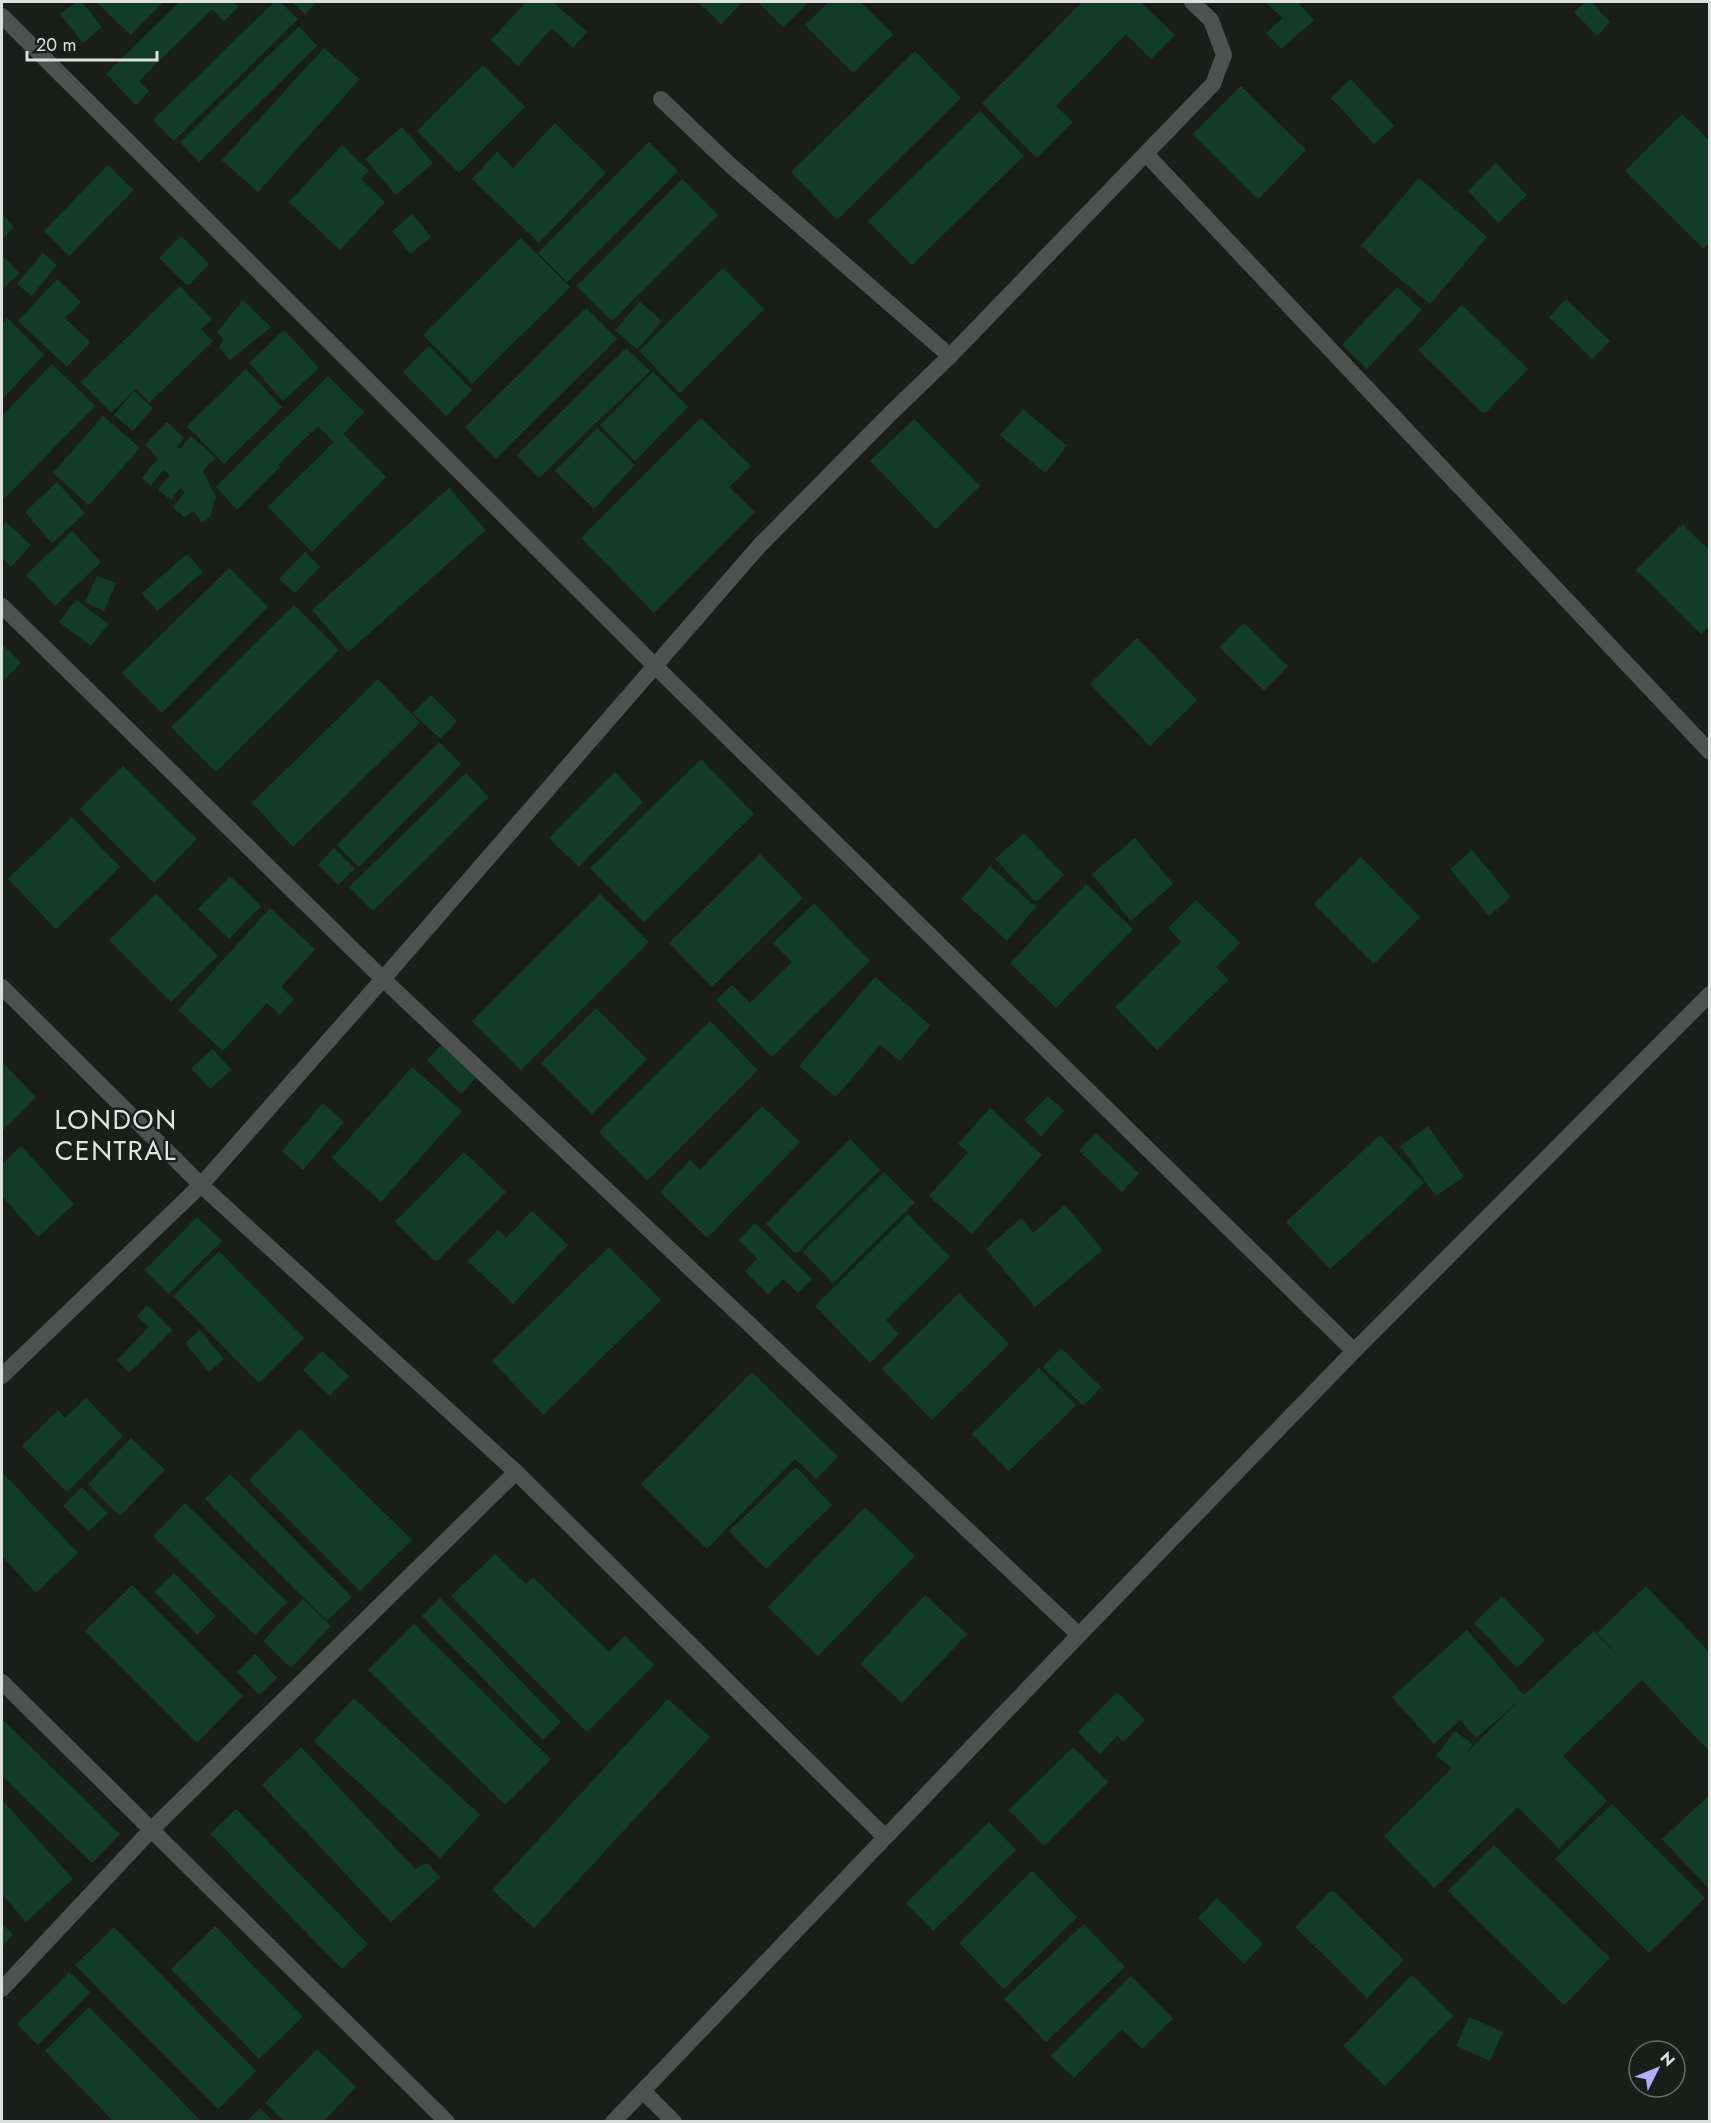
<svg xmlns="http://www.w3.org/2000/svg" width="1711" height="2123" font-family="Jost,sans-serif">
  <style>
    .building { fill: #103c28 }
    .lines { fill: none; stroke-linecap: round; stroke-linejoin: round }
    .minor { stroke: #4f5150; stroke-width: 16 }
    .labels { text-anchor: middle; stroke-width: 5; stroke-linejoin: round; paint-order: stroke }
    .quarter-label { font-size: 27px; letter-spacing: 1.5px; fill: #e0e5e2; stroke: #1a1e1b }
  </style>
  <rect width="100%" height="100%" fill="#1a1e1b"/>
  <!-- building -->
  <g class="building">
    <path d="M77 2H82L102 27 83 43 60 14Z"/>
    <path d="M96 2H163L131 35Z"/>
    <path d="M179 2H233L239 7 224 21 212 9 139 81 149 91 136 105 106 74Z"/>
    <path d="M274 2H280L298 19 174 141 153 120Z"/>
    <path d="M292 2H317L305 14Z"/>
    <path d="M526 2H553L587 32 573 48 552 28 518 66 491 40Z"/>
    <path d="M698 2H742L721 24Z"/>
    <path d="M758 2H809L783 27Z"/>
    <path d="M829 2H860L893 34 853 73 805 25Z"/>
    <path d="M1082 2H1141L1175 35 1151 59 1126 34 1056 106 1073 122 1037 158 982 103Z"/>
    <path d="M1265 2H1301L1299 4 1314 20 1281 49 1266 33 1283 18Z"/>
    <path d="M1586 2H1591L1610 22 1597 36 1574 12Z"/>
    <path d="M299 26 317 46 199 162 180 142Z"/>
    <path d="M324 48 360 79 258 192 222 160Z"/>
    <path d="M915 51 961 98 837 220 791 172Z"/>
    <path d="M483 65 525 107 459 173 417 131Z"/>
    <path d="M1351 79 1394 126 1374 144 1331 98Z"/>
    <path d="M1241 86 1306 150 1258 199 1193 134Z"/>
    <path d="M980 111 1024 156 912 265 868 221Z"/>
    <path d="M1682 114 1710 141V243L1704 249 1625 171Z"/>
    <path d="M555 123 606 173 539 243 472 179 497 152 513 168Z"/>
    <path d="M402 127 433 163 396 195 365 159Z"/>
    <path d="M649 142 678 171 567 282 538 253Z"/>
    <path d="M342 145 369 171 361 179 385 202 340 250 289 202Z"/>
    <path d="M1496 163 1527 195 1498 223 1468 191Z"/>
    <path d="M108 165 134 190 69 256 44 231Z"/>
    <path d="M1419 178 1487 237 1430 304 1361 246Z"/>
    <path d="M682 179 718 215 612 321 577 286Z"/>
    <path d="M2 214 14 227 2 239Z"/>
    <path d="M412 214 431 237 410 254 392 231Z"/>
    <path d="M181 236 209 264 188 286 159 258Z"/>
    <path d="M521 238 570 287 472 384 423 335Z"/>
    <path d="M43 253 57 265 32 296 17 284Z"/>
    <path d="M2 255 19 273 2 290Z"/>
    <path d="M723 268 764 309 680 393 639 351Z"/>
    <path d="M57 279 81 302 65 318 90 342 67 367 18 321Z"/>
    <path d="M180 286 212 319 201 329 213 341 149 403 136 388 111 413 81 382Z"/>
    <path d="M1397 287 1422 310 1367 369 1342 345Z"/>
    <path d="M1566 299 1610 341 1592 359 1549 317Z"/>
    <path d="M243 300 271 327 230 360 219 348 223 339 217 332Z"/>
    <path d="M640 302 662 321 637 349 615 330Z"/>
    <path d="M1462 305 1528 369 1484 414 1418 350Z"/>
    <path d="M586 308 617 339 496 459 465 427Z"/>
    <path d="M7 318 44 355 2 399V324Z"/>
    <path d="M284 330 319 368 283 401 249 363Z"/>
    <path d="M429 346 472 390 446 416 403 372Z"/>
    <path d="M626 348 650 371 539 478 517 455Z"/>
    <path d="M52 364 95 406 2 501V416Z"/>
    <path d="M246 369 282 407 224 464 187 426Z"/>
    <path d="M653 372 688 407 635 461 600 425Z"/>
    <path d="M328 376 364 412 343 434 386 477 312 552 268 507 334 442 318 426 278 465 280 467 237 510 216 487Z"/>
    <path d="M134 391 153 408 133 431 114 415Z"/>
    <path d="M1023 409 1067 446 1045 473 1000 435Z"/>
    <path d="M103 416 140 448 89 505 53 473Z"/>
    <path d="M701 418 751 466 729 487 755 512 654 613 581 538Z"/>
    <path d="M914 419 980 486 936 529 870 461Z"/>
    <path d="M167 422 184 438 177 446 180 449 191 436 215 458 203 471 216 497 210 517 201 523 194 511 184 517 173 508 185 492 180 488 171 500 158 490 170 475 163 470 151 486 142 478 158 458 145 445Z"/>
    <path d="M597 428 635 465 594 509 555 471Z"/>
    <path d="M57 482 85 513 52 543 25 512Z"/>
    <path d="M449 488 486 530 348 652 312 610Z"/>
    <path d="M6 522 31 545 11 567 2 558V527Z"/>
    <path d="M1682 524 1710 551V626L1701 634 1636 570Z"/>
    <path d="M72 531 101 562 55 606 26 575Z"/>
    <path d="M305 552 320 567 295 593 279 579Z"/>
    <path d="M187 554 203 572 157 611 142 593Z"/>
    <path d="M229 568 268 607 162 713 122 673Z"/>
    <path d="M97 576 116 583 104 611 85 602Z"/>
    <path d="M76 600 109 624 91 646 59 622Z"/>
    <path d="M294 605 339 650 216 772 171 727Z"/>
    <path d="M1244 623 1288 666 1264 691 1219 647Z"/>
    <path d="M1137 638 1197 700 1150 746 1090 684Z"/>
    <path d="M2 644 21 663 2 682Z"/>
    <path d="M378 679 420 723 293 847 252 803Z"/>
    <path d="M431 695 457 721 440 739 413 713Z"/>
    <path d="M439 742 461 764 359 867 337 845Z"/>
    <path d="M701 759 754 814 644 922 590 868Z"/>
    <path d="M123 766 197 839 154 883 80 809Z"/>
    <path d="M615 772 643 802 579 867 549 838Z"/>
    <path d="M466 773 489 797 373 911 349 887Z"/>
    <path d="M72 817 120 867 56 929 8 879Z"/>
    <path d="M1024 833 1064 875 1036 902 995 859Z"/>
    <path d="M1135 838 1173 884 1131 921 1092 874Z"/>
    <path d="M334 848 355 869 338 885 318 865Z"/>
    <path d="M1472 850 1511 897 1489 916 1450 869Z"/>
    <path d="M760 854 803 898 712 987 669 943Z"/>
    <path d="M1361 857 1420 917 1374 964 1314 904Z"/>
    <path d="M990 866 1036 907 1007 941 961 899Z"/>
    <path d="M230 876 261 906 229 939 198 909Z"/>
    <path d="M1086 884 1133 929 1056 1008 1010 963Z"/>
    <path d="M156 894 218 956 171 1002 109 940Z"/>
    <path d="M600 894 649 942 521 1070 472 1021Z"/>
    <path d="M1196 900 1240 943 1216 967 1228 980 1157 1050 1115 1007 1181 942 1168 928Z"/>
    <path d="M814 903 870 961 772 1057 716 1000 732 985 750 1003 792 962 773 943Z"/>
    <path d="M270 908 315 949 281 987 294 999 280 1015 267 1003 223 1051 178 1010Z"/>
    <path d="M875 977 930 1025 900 1061 880 1045 836 1097 799 1066Z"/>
    <path d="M596 1008 647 1059 592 1114 541 1063Z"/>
    <path d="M710 1021 758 1070 647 1181 599 1132Z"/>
    <path d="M443 1044 476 1078 461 1094 427 1060Z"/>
    <path d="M213 1049 231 1070 210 1089 191 1068Z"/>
    <path d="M2 1062 36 1097 2 1131Z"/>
    <path d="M412 1067 462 1111 381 1202 332 1158Z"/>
    <path d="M1048 1096 1064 1111 1041 1136 1024 1120Z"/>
    <path d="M323 1103 344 1122 303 1170 282 1151Z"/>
    <path d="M762 1106 800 1142 707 1238 660 1192 690 1160 700 1170Z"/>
    <path d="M990 1108 1042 1155 972 1234 929 1196 968 1152 958 1144Z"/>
    <path d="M1428 1126 1464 1177 1436 1196 1400 1146Z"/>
    <path d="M1096 1133 1139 1173 1122 1192 1079 1151Z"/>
    <path d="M1380 1135 1424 1183 1330 1269 1286 1222Z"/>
    <path d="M850 1139 880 1170 796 1254 766 1224Z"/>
    <path d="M21 1146 74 1204 38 1237 2 1196V1164Z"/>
    <path d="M464 1152 506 1192 436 1262 395 1222Z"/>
    <path d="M884 1172 915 1203 833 1283 803 1252Z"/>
    <path d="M1065 1205 1103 1250 1035 1307 986 1249 1021 1218 1033 1233Z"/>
    <path d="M532 1211 568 1245 513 1304 468 1261 498 1230 506 1238Z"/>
    <path d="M908 1214 950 1257 886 1320 899 1334 870 1363 815 1306Z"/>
    <path d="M197 1217 222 1241 169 1294 145 1270Z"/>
    <path d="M755 1223 812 1279 798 1293 783 1279 768 1294 745 1271 757 1259 739 1240Z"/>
    <path d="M609 1247 661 1300 543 1415 492 1361Z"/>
    <path d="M219 1251 304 1338 259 1383 173 1296Z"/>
    <path d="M959 1293 1009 1344 932 1420 882 1369Z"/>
    <path d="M147 1305 172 1330 129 1373 117 1360 149 1327 137 1316Z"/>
    <path d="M200 1330 224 1359 209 1372 185 1343Z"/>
    <path d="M1061 1348 1101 1387 1083 1406 1043 1367Z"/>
    <path d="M322 1351 349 1376 330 1396 303 1370Z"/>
    <path d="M1039 1368 1076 1405 1009 1471 972 1434Z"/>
    <path d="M752 1372 838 1457 816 1479 795 1459 707 1549 641 1484Z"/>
    <path d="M86 1398 123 1436 67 1492 22 1446 58 1410 65 1418Z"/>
    <path d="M300 1429 412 1540 360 1591 249 1480Z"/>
    <path d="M131 1438 165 1470 120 1516 88 1484Z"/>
    <path d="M796 1467 832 1505 766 1569 729 1531Z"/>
    <path d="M2 1472 78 1553 36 1593 2 1556Z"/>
    <path d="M230 1474 352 1597 327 1621 205 1499Z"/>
    <path d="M82 1487 108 1513 89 1531 63 1506Z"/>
    <path d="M185 1503 287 1602 255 1635 153 1536Z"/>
    <path d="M865 1507 915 1556 818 1656 768 1607Z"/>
    <path d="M495 1554 526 1584 533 1577 609 1652 625 1635 654 1665 587 1732 451 1596Z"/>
    <path d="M174 1573 216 1616 197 1635 155 1592Z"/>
    <path d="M132 1585 243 1696 197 1743 85 1631Z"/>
    <path d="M1646 1586 1710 1653V1752L1642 1680 1563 1756 1607 1801 1559 1849 1518 1807 1434 1888 1384 1836 1452 1768 1436 1756 1455 1731 1473 1744 1466 1754 1518 1702 1476 1738 1460 1720 1434 1744 1392 1697 1467 1630 1524 1695 1594 1631 1625 1663 1597 1633Z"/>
    <path d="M925 1595 967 1634 902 1703 860 1664Z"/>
    <path d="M1502 1596 1545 1640 1517 1668 1474 1623Z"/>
    <path d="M440 1598 561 1722 543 1740 422 1616Z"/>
    <path d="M303 1599 331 1626 291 1668 263 1641Z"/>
    <path d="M414 1624 551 1759 505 1805 368 1670Z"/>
    <path d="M255 1654 277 1678 259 1695 237 1672Z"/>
    <path d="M1117 1692 1145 1720 1123 1742 1117 1736 1100 1754 1078 1732Z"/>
    <path d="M354 1698 480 1815 440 1858 314 1741Z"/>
    <path d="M668 1699 710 1737 534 1928 492 1890Z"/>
    <path d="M2 1719 120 1834 92 1863 2 1776Z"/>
    <path d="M301 1747 415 1869 427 1863 440 1877 391 1922 262 1785Z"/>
    <path d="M1073 1747 1108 1782 1044 1846 1009 1810Z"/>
    <path d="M1710 1795V1890L1662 1839Z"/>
    <path d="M2 1800 73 1879 26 1922 2 1894Z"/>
    <path d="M1612 1804 1705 1898 1649 1953 1555 1859Z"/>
    <path d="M236 1809 368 1944 342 1969 210 1834Z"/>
    <path d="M989 1822 1016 1850 933 1931 906 1903Z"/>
    <path d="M1494 1845 1610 1958 1564 2005 1448 1891Z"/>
    <path d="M1032 1871 1077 1917 1004 1989 959 1943Z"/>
    <path d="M1332 1890 1404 1960 1367 1998 1295 1927Z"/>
    <path d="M1217 1898 1263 1944 1244 1964 1198 1918Z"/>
    <path d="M2 1923 13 1935 2 1947Z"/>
    <path d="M1084 1924 1125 1967 1046 2042 1004 1999Z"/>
    <path d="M215 1926 303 2017 259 2059 171 1969Z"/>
    <path d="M114 1927 256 2071 218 2109 75 1965Z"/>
    <path d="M70 1972 90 1993 38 2045 17 2024Z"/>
    <path d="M1412 1975 1453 2016 1385 2086 1343 2046Z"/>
    <path d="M1131 1976 1173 2018 1142 2049 1122 2029 1074 2078 1051 2056Z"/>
    <path d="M89 2007 202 2122H114L45 2051Z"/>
    <path d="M1469 2017 1503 2032 1490 2061 1456 2046Z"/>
    <path d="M317 2049 356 2087 323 2122H285L265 2103Z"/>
    <path d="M260 2108 274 2122H246Z"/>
  </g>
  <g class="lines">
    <!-- minor -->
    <g class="minor">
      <path d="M2 16 656 667 1354 1351"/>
      <path d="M661 99 729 164 950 356"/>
      <path d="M1146 154 1710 752"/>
      <path d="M2 606 383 979 201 1185 2 1376"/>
      <path d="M2 987 201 1185 516 1472 885 1837"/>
      <path d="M1079 1635 383 979 760 545 891 413 950 356 1213 84 1224 55 1211 20 1192 2"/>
      <path d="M2 1682 447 2122"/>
      <path d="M2 1989 151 1830 516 1472"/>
      <path d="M644 2092 674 2122"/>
      <path d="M613 2122 1079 1635 1354 1351 1710 994"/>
    </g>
  </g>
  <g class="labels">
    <!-- quarter labels -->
    <g class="quarter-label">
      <text x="116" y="1129">LONDON<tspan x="116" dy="31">CENTRAL</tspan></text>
    </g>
  </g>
  <!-- border -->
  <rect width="1711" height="2123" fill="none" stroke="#dcdfdd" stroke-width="6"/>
  <!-- north arrow -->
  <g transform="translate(1657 2069) rotate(47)"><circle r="28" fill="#1a1e1b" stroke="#686b69" stroke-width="1.5"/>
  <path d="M0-4.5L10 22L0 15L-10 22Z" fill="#b6acf8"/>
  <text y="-9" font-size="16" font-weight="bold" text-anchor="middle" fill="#dcdfdd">N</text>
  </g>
  <!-- scale -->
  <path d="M27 51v9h130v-9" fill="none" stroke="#dcdfdd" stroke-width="3"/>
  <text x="36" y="51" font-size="18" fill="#dcdfdd" stroke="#1a1e1b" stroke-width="4.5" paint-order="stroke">20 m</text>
</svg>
